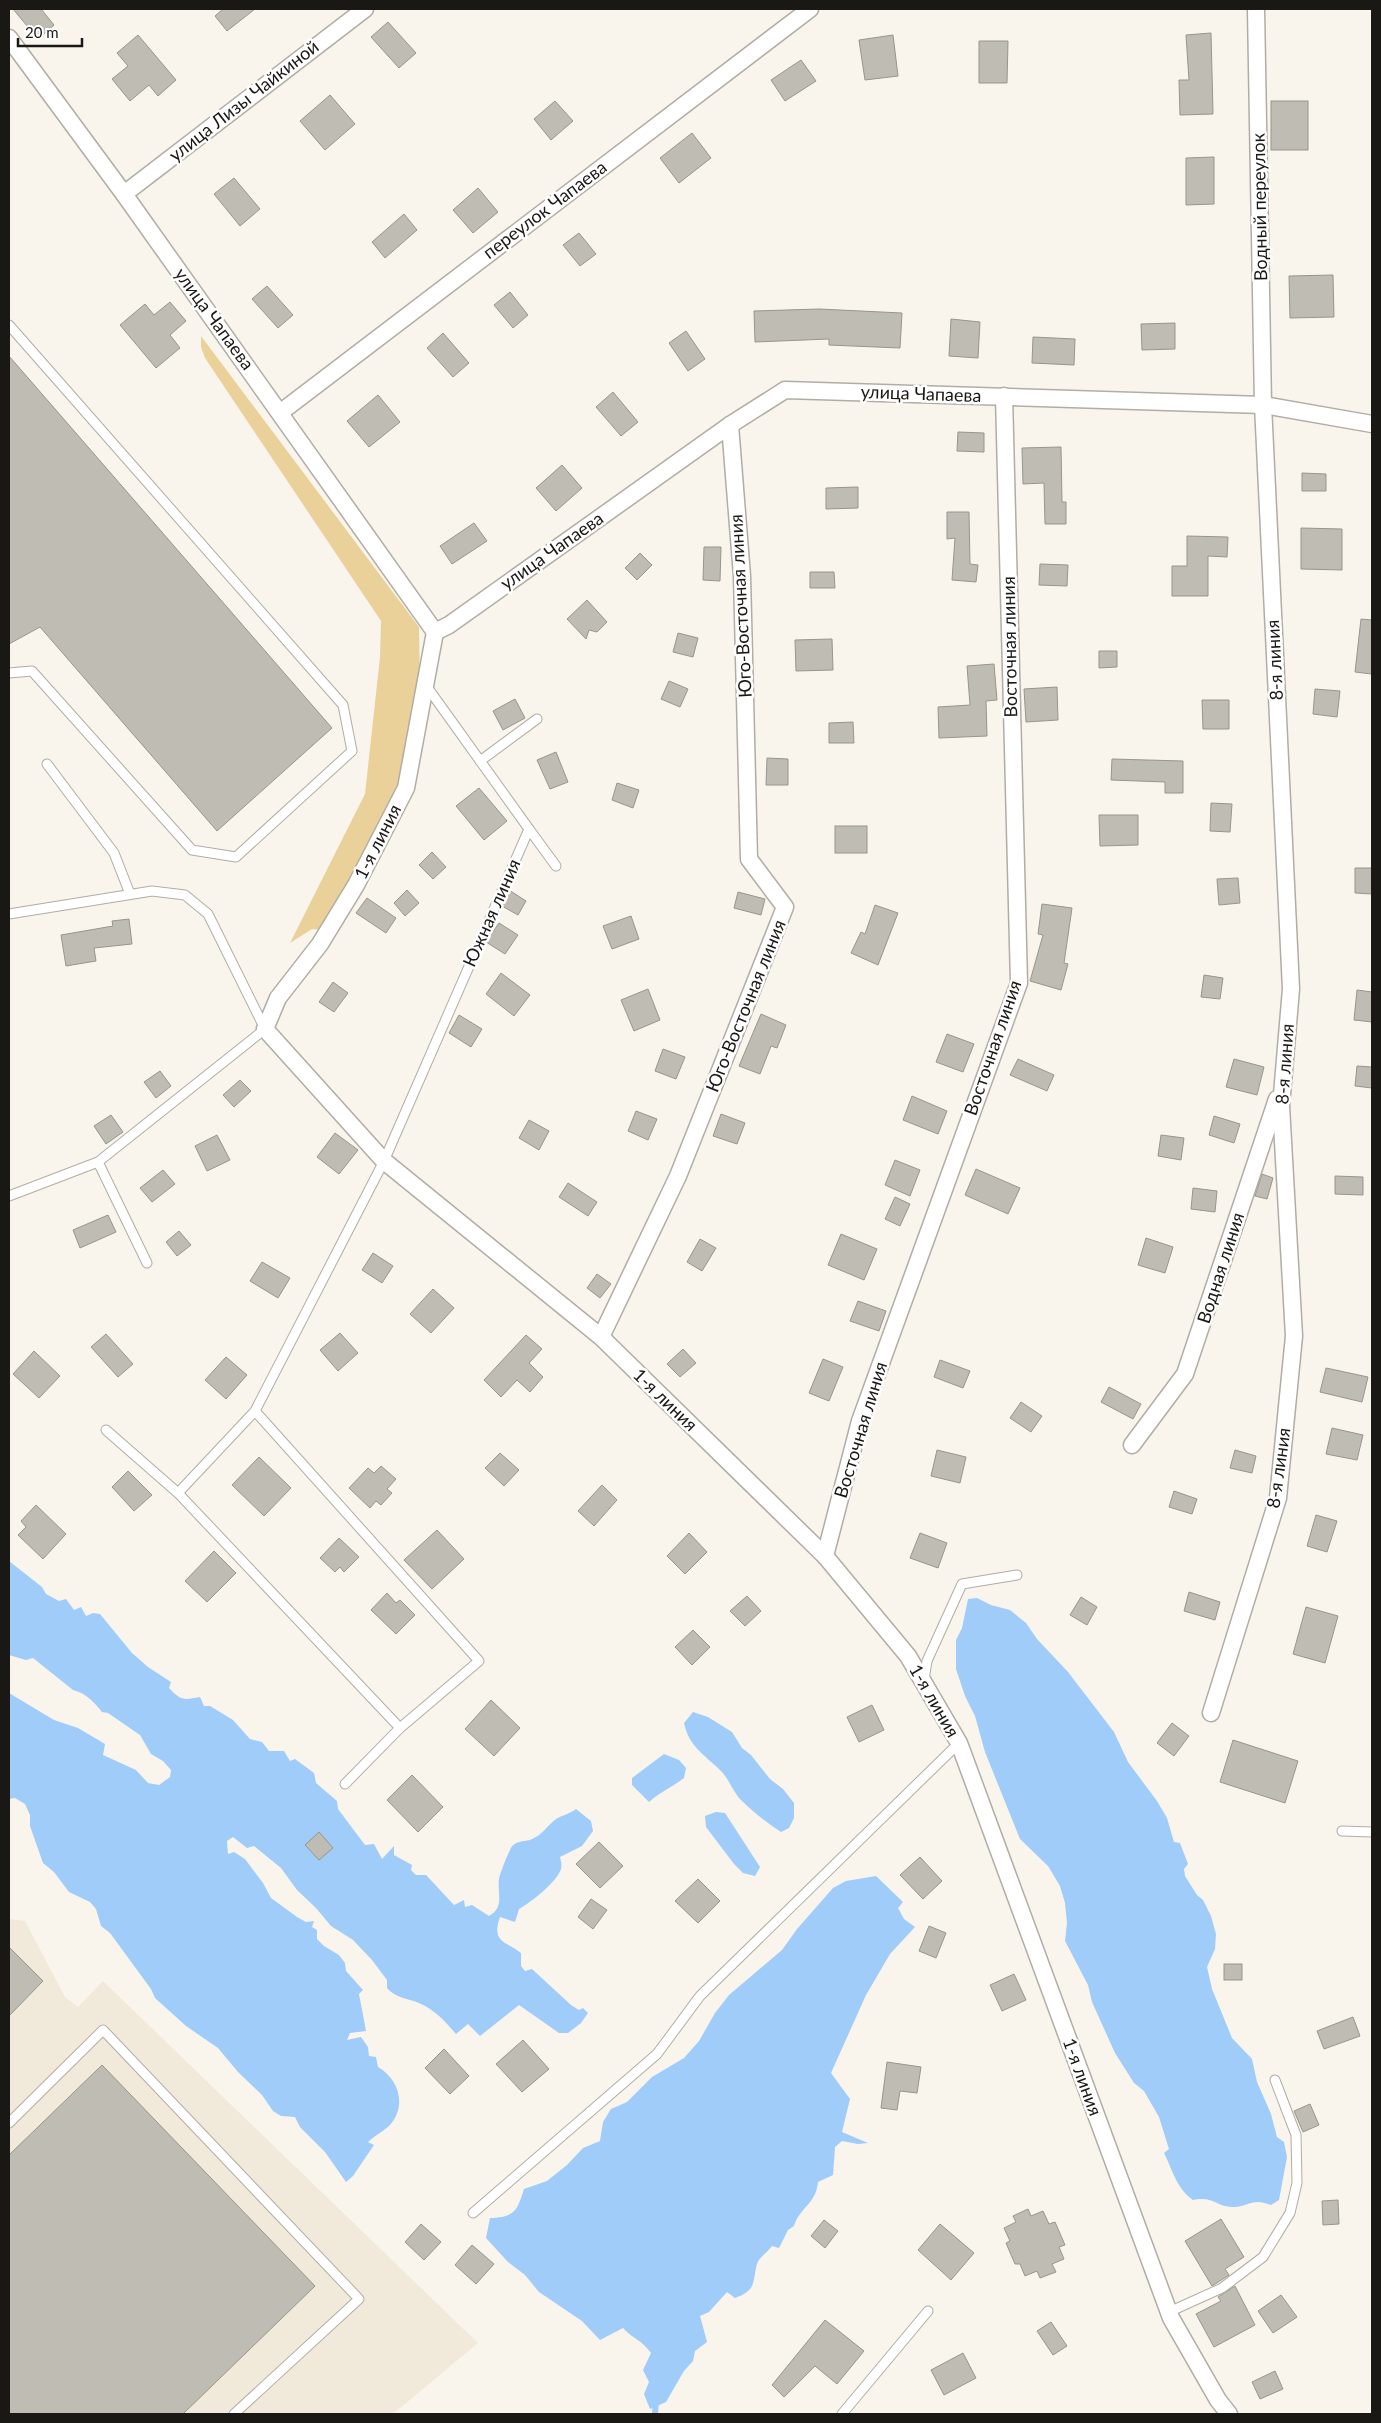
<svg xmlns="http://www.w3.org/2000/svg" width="1381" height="2423" font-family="Lato,sans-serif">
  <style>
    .built { fill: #f1eadb }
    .green { fill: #ead19a }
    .water { fill: #9fccf8 }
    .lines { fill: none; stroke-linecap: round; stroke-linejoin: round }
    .stream { stroke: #9fccf8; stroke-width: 6 }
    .building { fill: #bfbcb4; stroke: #98958d }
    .service-casing { stroke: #b1ada5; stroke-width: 11 }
    .minor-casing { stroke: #b1ada5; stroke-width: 19 }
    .service { stroke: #fff; stroke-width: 9 }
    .minor { stroke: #fff; stroke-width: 16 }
    .labels { text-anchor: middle; stroke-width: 5; stroke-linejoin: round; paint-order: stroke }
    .street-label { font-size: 18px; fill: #1a1815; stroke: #fff }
  </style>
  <rect width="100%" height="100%" fill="#f9f5ed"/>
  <!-- built -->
  <path class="built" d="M9 1919 25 1921 65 1997 78 2007 103 1981 478 2343 393 2414H9Z"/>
  <!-- green -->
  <path class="green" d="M201 336 419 627 420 682 402 786 323 930 312 929 290 943 365 794 380 657 381 621 205 358 201 347Z"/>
  <!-- water -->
  <g class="water">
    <path d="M9 1561 42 1587 46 1594 59 1601 66 1599 74 1610 81 1607 86 1616 93 1613 100 1614 132 1653 148 1667 171 1682 169 1688C181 1701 184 1700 200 1697L204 1706H210L233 1720 250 1739 262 1742 269 1751H284L290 1761 295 1759 314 1773 316 1783 337 1801 338 1809 365 1845 374 1844 382 1859 394 1846V1855L412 1865 411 1870 416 1875H426L454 1905 464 1900 465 1907 472 1905 489 1916C505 1907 497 1894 499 1879 500 1873 507 1856 510 1850 515 1839 524 1843 532 1839 542 1835 547 1826 556 1819 562 1815 570 1814 576 1809L591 1821 593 1831 582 1846 560 1857C561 1861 562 1865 561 1869 557 1882 530 1903 519 1909L515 1922 500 1917C491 1943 506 1941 521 1953V1966L525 1971 532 1969 571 2005 579 2010 583 2008 588 2013 581 2023 568 2033H559L519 2005 480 2036 468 2024 456 2034C445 2021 435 2010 419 2003 407 1998 395 1998 387 1988V1980L372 1960 353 1940 331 1926 316 1908 297 1890 281 1868 254 1846 247 1848 233 1837 227 1841 228 1854 234 1852 245 1859 263 1883 271 1898 297 1917 306 1922 314 1921 312 1927 317 1930V1939L324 1946 339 1955 345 1963 346 1971 363 1990 359 1994 366 2031 350 2033 347 2040 361 2037 368 2047 369 2056 376 2057 378 2067C399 2079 407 2106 390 2125 384 2131 374 2136 368 2142L374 2145 353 2176 346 2182 325 2152 300 2127 295 2117 281 2116 273 2111 262 2095 238 2072 218 2048 186 2026 155 1998 151 1989 110 1933 101 1926 96 1909 90 1902 69 1892 54 1872 43 1863 30 1826V1815L25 1804 15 1798 9 1799V1693L54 1720 78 1728 105 1744 103 1755 136 1770 148 1783 159 1785 170 1777 171 1770 163 1761 151 1754 140 1735 108 1713 102 1712C94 1702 86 1693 73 1690L33 1658 26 1660 9 1655Z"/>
    <path d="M977 1598 991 1605 1010 1610 1026 1623 1037 1639 1068 1672 1114 1732 1128 1762 1157 1801 1167 1818 1174 1842 1180 1843 1188 1864 1184 1869 1185 1876 1197 1895 1203 1900 1211 1916 1216 1934 1215 1949 1207 1967 1212 1989 1232 2038 1252 2059 1257 2082 1271 2114 1277 2137 1284 2142 1287 2157 1279 2200 1271 2205C1252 2197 1249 2207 1232 2207 1217 2207 1214 2196 1193 2200 1177 2189 1173 2171 1164 2153L1169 2149 1159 2117 1144 2091 1134 2083 1115 2053 1092 2002 1088 1985 1065 1941 1067 1923 1065 1903 1060 1886 1048 1866 1020 1839 985 1752 975 1716 965 1696 956 1669V1640L962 1628 968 1599Z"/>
    <path d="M693 1712 708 1717 732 1732 742 1748 751 1755 770 1779 783 1789 794 1803V1818L789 1828 781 1832C767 1823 753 1812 741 1800 733 1792 729 1779 721 1771 705 1755 689 1747 684 1723Z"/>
    <path d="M664 1754 679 1760 686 1768 684 1778C672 1787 660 1792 649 1802L632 1785V1778Z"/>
    <path d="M716 1812 725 1813 760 1867 755 1876 743 1873 734 1864 706 1827 705 1816Z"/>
    <path d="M876 1876 903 1902 898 1908 904 1919 915 1927 890 1954 866 1995 831 2073 850 2099 842 2132 868 2143 858 2144 842 2141 835 2147 833 2175 818 2182C816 2204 800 2207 794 2226L788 2230 779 2248 772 2246C768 2252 758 2258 757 2264 752 2283 757 2290 735 2298L727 2292 709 2312 700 2316 707 2342 695 2351 693 2361 684 2371 666 2402 650 2409 644 2394 649 2382 643 2370 651 2353C642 2340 633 2339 623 2328L600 2340 582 2321 539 2292 525 2275 508 2262 486 2238 490 2218C515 2217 517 2211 524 2189L547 2181 567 2165 583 2148 600 2141 603 2122 611 2109 627 2102 652 2077 684 2058 699 2041 715 2013 729 1995 782 1950 797 1929 833 1888 846 1881Z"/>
  </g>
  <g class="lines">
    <!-- stream -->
    <path class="stream" d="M655 2414 656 2399"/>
  </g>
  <!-- building -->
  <g class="building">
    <path d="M13 9H41L54 25 38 39Z"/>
    <path d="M223 9H255L227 31 215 16Z"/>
    <path d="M388 22 416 53 399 68 371 37Z"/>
    <path d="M1211 33 1213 114 1180 115 1179 80H1189L1186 35Z"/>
    <path d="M138 35 176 80 158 96 149 85 130 101 112 79 128 66 117 53Z"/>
    <path d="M893 35 898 76 865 80 859 40Z"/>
    <path d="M979 41H1008L1007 83H979Z"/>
    <path d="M801 60 816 81 785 101 771 80Z"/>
    <path d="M330 95 355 124 325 150 300 121Z"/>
    <path d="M555 101 573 121 551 140 534 119Z"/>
    <rect x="1271" y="101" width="37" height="49"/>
    <path d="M692 133 711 158 679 183 660 158Z"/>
    <path d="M1214 157V204L1186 205V158Z"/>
    <path d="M234 178 260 209 240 226 214 194Z"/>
    <path d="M478 188 498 212 473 233 453 210Z"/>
    <path d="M404 214 417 230 385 258 372 242Z"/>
    <path d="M579 233 596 254 580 266 563 245Z"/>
    <path d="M1333 275 1334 317 1290 318 1289 276Z"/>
    <path d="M267 286 293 315 278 328 252 299Z"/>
    <path d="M510 292 528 315 513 328 494 305Z"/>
    <path d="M170 302 186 321 170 335 180 348 156 368 120 325 145 304 154 315Z"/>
    <path d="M819 309 902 313 900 348 829 345V339L755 342 754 311Z"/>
    <path d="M951 319 980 322 978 358 949 356Z"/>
    <path d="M1175 323V349L1142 350 1141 324Z"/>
    <path d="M686 331 705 359 688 371 669 343Z"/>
    <path d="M443 333 469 363 453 377 427 348Z"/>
    <path d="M1033 337 1075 339 1074 365 1032 363Z"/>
    <path d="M9 356 332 728 217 831 40 627 9 644Z"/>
    <path d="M613 392 638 422 621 436 596 407Z"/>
    <path d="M378 395 400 422 369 447 347 421Z"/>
    <path d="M958 432 984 433V452L957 451Z"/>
    <path d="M1061 447 1062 502H1066V524H1045L1044 483 1023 484 1022 448Z"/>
    <path d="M562 465 582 488 556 511 536 488Z"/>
    <path d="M1302 473 1326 474V491H1302Z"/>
    <path d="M858 487V508L826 509V488Z"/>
    <path d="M947 512H969L970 564 978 565 976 582 952 580 955 538 947 539Z"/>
    <path d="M474 523 487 541 452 564 440 546Z"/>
    <path d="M1301 528 1342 529V570L1301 569Z"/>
    <path d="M1187 536 1228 537 1227 557 1208 556V596H1172V566H1187Z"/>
    <path d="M704 547H721L720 581 703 580Z"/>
    <path d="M640 553 652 565 637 580 625 568Z"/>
    <path d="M1040 564 1068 565 1067 586 1039 585Z"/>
    <path d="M810 572H834L835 588H810Z"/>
    <path d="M587 600 607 622 597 632 589 630 586 639 567 619Z"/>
    <path d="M1361 619 1372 620V674L1355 672Z"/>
    <path d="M678 633 698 638 693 657 673 652Z"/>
    <path d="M832 639 833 670 796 671 795 640Z"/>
    <path d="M1099 651H1117V667L1099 668Z"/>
    <path d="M994 664 997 700 986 701 987 736 939 738 938 707 970 705 967 666Z"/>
    <path d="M669 681 688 689 680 707 661 699Z"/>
    <path d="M1057 687 1058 720 1026 722 1024 689Z"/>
    <path d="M1315 689 1340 691 1337 717 1313 714Z"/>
    <path d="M515 699 525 718 503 730 493 711Z"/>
    <path d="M1202 700H1229V729H1203Z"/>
    <path d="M853 722 854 743H829V723Z"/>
    <path d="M556 752 568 782 550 789 537 760Z"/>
    <path d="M767 758 788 759V785H766Z"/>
    <path d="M1112 759 1183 761V793H1165V782L1111 780Z"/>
    <path d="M617 783 639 790 633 808 612 800Z"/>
    <path d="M479 788 507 821 484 840 456 806Z"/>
    <path d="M1211 803 1232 804 1230 832 1210 831Z"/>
    <path d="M1099 815H1138V845L1100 846Z"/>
    <rect x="835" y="826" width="32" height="27"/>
    <path d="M432 852 446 867 433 879 419 865Z"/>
    <path d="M1355 868H1372V894L1355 893Z"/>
    <path d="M1238 878 1240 903 1219 905 1217 879Z"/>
    <path d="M407 890 419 903 405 916 394 903Z"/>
    <path d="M509 890 526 901 518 915 502 906Z"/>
    <path d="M738 892 765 899 761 915 734 908Z"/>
    <path d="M367 898 396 918 386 933 356 913Z"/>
    <path d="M1042 904 1072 908 1064 963 1068 964 1061 990 1030 981 1043 935 1038 934Z"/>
    <path d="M875 905 898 913 878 965 851 953 861 932 865 934Z"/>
    <path d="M631 916 639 939 612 949 603 926Z"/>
    <path d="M129 919 132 944 94 948 96 961 66 966 61 935 113 926 112 921Z"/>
    <path d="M499 923 518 935 505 954 486 942Z"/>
    <path d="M501 973 530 995 514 1016 486 994Z"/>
    <path d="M1204 975 1223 978 1220 999 1201 997Z"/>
    <path d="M333 982 348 993 334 1012 319 1002Z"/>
    <path d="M648 989 660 1020 634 1031 621 1000Z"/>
    <path d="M1357 990 1372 992V1022L1354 1020Z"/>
    <path d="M761 1014 786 1025 777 1048 771 1046 760 1074 739 1066Z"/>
    <path d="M459 1015 482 1029 471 1047 449 1033Z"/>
    <path d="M947 1034 974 1044 963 1072 936 1062Z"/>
    <path d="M663 1049 685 1057 676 1079 655 1071Z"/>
    <path d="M1018 1059 1054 1075 1047 1091 1010 1075Z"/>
    <path d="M1234 1059 1264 1067 1257 1095 1226 1087Z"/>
    <path d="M1357 1066 1372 1067V1088L1355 1086Z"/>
    <path d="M160 1071 171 1086 156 1098 144 1082Z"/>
    <path d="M240 1080 251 1091 234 1107 223 1095Z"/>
    <path d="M912 1096 947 1111 938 1134 903 1120Z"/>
    <path d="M636 1111 657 1119 648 1140 628 1131Z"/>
    <path d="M721 1114 745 1123 737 1144 713 1136Z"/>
    <path d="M111 1115 123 1132 106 1144 94 1126Z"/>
    <path d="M1214 1116 1240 1124 1234 1143 1209 1135Z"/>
    <path d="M529 1120 549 1131 539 1150 519 1138Z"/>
    <path d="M335 1133 358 1150 339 1174 317 1157Z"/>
    <path d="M217 1135 230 1160 207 1171 195 1146Z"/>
    <path d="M1161 1135 1184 1138 1181 1160 1158 1156Z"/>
    <path d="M895 1160 920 1170 910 1196 885 1185Z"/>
    <path d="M976 1169 1020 1188 1008 1214 965 1195Z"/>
    <path d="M163 1170 175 1184 152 1202 140 1188Z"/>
    <path d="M1262 1174 1273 1178 1267 1199 1255 1196Z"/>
    <path d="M1335 1176 1363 1177V1195L1335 1194Z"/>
    <path d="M568 1183 597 1202 588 1216 559 1197Z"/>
    <path d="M1193 1188 1217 1191 1215 1212 1191 1209Z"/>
    <path d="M895 1197 910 1204 900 1226 885 1219Z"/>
    <path d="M108 1215 116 1232 80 1248 73 1230Z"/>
    <path d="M179 1231 191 1245 177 1256 166 1242Z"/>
    <path d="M841 1234 877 1249 864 1280 828 1265Z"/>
    <path d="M1146 1238 1173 1247 1165 1273 1138 1265Z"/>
    <path d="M700 1239 716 1248 702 1271 687 1262Z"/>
    <path d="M373 1253 393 1266 382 1283 362 1270Z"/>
    <path d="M262 1262 290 1278 278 1298 250 1281Z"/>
    <path d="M597 1274 611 1284 600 1298 587 1288Z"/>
    <path d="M433 1289 454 1308 431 1333 410 1314Z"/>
    <path d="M858 1301 886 1311 879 1331 850 1321Z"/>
    <path d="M340 1333 358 1353 338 1371 320 1350Z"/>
    <path d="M106 1334 133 1364 118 1377 91 1347Z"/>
    <path d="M526 1335 542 1349 529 1363 543 1377 530 1392 517 1380 501 1397 484 1380Z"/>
    <path d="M683 1349 696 1363 680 1377 667 1364Z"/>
    <path d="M34 1351 60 1376 39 1398 13 1374Z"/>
    <path d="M226 1357 247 1375 226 1399 205 1380Z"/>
    <path d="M823 1359 843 1367 829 1401 809 1393Z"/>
    <path d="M940 1360 970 1371 963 1388 934 1377Z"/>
    <path d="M1326 1368 1368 1377 1362 1402 1320 1392Z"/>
    <path d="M1109 1387 1141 1404 1133 1419 1101 1402Z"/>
    <path d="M1021 1402 1042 1416 1031 1432 1010 1418Z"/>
    <path d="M1332 1428 1363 1435 1357 1460 1326 1454Z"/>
    <path d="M937 1450 966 1457 960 1483 931 1476Z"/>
    <path d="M1235 1450 1256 1456 1252 1473 1230 1468Z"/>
    <path d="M500 1453 519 1470 504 1486 485 1468Z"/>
    <path d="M259 1457 291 1488 264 1516 232 1485Z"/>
    <path d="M381 1466 396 1479 387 1489 392 1493 381 1505 376 1501 370 1508 349 1488 368 1468 374 1473Z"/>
    <path d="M128 1471 152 1495 134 1511 112 1487Z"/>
    <path d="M602 1485 617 1500 594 1526 578 1511Z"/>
    <path d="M1174 1491 1197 1499 1192 1514 1169 1507Z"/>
    <path d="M36 1505 66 1534 43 1559 18 1535 26 1527 21 1521Z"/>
    <path d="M1316 1515 1337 1521 1327 1552 1307 1546Z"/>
    <path d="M437 1530 464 1559 432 1589 404 1560Z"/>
    <path d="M689 1533 707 1552 685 1574 667 1556Z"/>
    <path d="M920 1533 947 1543 938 1568 910 1558Z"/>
    <path d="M339 1538 359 1557 344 1572 340 1567 335 1572 320 1558Z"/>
    <path d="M214 1551 236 1573 207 1602 185 1581Z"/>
    <path d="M1189 1592 1220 1602 1215 1620 1184 1611Z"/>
    <path d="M387 1593 396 1603 400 1600 415 1615 396 1634 371 1610Z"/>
    <path d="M747 1596 761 1611 745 1626 730 1611Z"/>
    <path d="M1081 1597 1097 1607 1087 1625 1070 1615Z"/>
    <path d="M1306 1607 1338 1616 1325 1663 1293 1654Z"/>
    <path d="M693 1630 710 1647 692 1665 675 1647Z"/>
    <path d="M491 1700 520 1728 494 1756 465 1729Z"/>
    <path d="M872 1705 884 1730 859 1742 847 1717Z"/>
    <path d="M1172 1723 1189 1736 1174 1756 1157 1743Z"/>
    <path d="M1233 1740 1298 1761 1285 1803 1220 1782Z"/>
    <path d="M412 1775 443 1807 418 1832 387 1800Z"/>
    <path d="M319 1832 333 1848 319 1860 305 1845Z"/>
    <path d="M599 1842 623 1866 600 1888 576 1864Z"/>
    <path d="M920 1857 942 1881 923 1899 900 1875Z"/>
    <path d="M698 1879 720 1901 698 1923 675 1901Z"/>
    <path d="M591 1899 607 1910 593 1929 578 1917Z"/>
    <path d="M929 1926 946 1933 936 1958 919 1951Z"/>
    <path d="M9 1947 43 1981 9 2016Z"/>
    <rect x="1224" y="1964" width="18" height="16"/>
    <path d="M1014 1974 1026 2000 1002 2011 990 1985Z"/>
    <path d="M1353 2017 1360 2036 1324 2049 1317 2031Z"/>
    <path d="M523 2040 549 2069 522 2092 496 2064Z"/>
    <path d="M444 2049 469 2076 450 2094 425 2068Z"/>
    <path d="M887 2062 921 2067 917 2093 900 2091 897 2110 881 2108Z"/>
    <path d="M102 2065 315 2286 183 2414H9V2155Z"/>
    <path d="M1310 2104 1319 2125 1303 2132 1294 2111Z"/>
    <path d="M1338 2200 1339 2224 1323 2225 1322 2201Z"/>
    <path d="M1028 2209 1031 2216 1043 2211 1049 2224 1055 2222 1065 2245 1059 2247 1064 2259 1052 2264 1056 2272 1040 2278 1037 2271 1025 2276 1020 2264H1015L1006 2243 1010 2241 1004 2228 1016 2222 1013 2216Z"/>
    <path d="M1221 2219 1244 2257 1225 2269 1229 2275 1212 2286 1185 2241Z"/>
    <path d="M824 2220 838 2231 825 2248 811 2236Z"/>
    <path d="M421 2224 441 2242 424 2260 405 2242Z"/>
    <path d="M940 2224 974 2253 951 2280 918 2250Z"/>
    <path d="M472 2245 494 2264 476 2284 455 2265Z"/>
    <path d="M1235 2286 1255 2325 1214 2347 1196 2314 1221 2301 1218 2297Z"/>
    <path d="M1281 2295 1297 2317 1273 2333 1258 2311Z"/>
    <path d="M825 2320 864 2351 837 2384 815 2366 784 2397 772 2385Z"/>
    <path d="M1051 2322 1067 2346 1053 2355 1037 2331Z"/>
    <path d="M963 2353 976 2378 944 2395 931 2370Z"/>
    <path d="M1275 2371 1283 2389 1260 2399 1252 2382Z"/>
  </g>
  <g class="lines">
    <defs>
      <g id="service">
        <path d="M9 325 343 705 352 751 236 857 192 850 32 671 9 673"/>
        <path d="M480 761 537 719"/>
        <path d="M47 764 114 853 130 894"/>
        <path d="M529 829 556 866"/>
        <path d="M9 914 152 891 185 895 208 914 265 1029 98 1162 9 1196"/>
        <path d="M98 1162 147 1263"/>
        <path d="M255 1411 479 1661 400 1728 345 1784"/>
        <path d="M106 1430 178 1493 400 1728"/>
        <path d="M178 1493 255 1411 384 1161 529 829 425 684"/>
        <path d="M924 1680 927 1661 962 1584 1017 1575"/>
        <path d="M1342 1831 1372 1832"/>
        <path d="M9 2123 103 2030 359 2299 234 2414"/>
        <path d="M473 2213 657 2054 700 1996 959 1743"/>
        <path d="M1169 2312 1222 2288 1263 2257 1290 2213 1297 2183 1296 2135 1275 2080"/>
        <path d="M842 2414 928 2311"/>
      </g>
      <g id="minor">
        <path d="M9 38 124 194 435 632"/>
        <path d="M124 194 365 9"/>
        <path d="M281 412 810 9"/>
        <path d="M435 632 406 788 356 885 320 944 278 998 265 1029 384 1161 601 1337 825 1556 908 1656 959 1743 1171 2318 1218 2400 1229 2414"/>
        <path d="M435 632 449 625 730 425 785 390 1263 405 1372 424"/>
        <path d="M601 1337 678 1176 785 907 749 859 742 576 730 425"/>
        <path d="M1132 1445 1185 1374 1277 1099"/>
        <path d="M825 1556 860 1421 1019 983 1004 396"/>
        <path d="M1211 1713 1278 1498 1294 1336 1281 1106 1291 989 1263 405 1256 9"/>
      </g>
    </defs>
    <!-- service casing -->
    <use href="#service" class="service-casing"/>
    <!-- minor casing -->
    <use href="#minor" class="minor-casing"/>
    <!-- service -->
    <use href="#service" class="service"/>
    <!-- minor -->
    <use href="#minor" class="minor"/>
  </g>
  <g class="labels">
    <!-- street labels -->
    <g class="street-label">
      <text transform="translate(244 101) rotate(-38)" y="6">улица Лизы Чайкиной</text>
      <text transform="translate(1260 207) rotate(-91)" y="6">Водный переулок</text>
      <text transform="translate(545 210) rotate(-37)" y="6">переулок Чапаева</text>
      <text transform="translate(214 319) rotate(54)" y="6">улица Чапаева</text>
      <text transform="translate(921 394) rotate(2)" y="6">улица Чапаева</text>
      <text transform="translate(552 551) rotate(-35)" y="6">улица Чапаева</text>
      <text transform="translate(741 606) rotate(-93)" y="6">Юго-Восточная линия</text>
      <text transform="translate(1010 647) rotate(-91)" y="6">Восточная линия</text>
      <text transform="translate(1275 660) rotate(-93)" y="6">8-я линия</text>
      <text transform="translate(378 842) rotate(-63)" y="6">1-я линия</text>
      <text transform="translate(492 913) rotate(-66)" y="6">Южная линия</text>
      <text transform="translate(746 1006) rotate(-68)" y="6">Юго-Восточная линия</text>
      <text transform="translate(993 1048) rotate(-71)" y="6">Восточная линия</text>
      <text transform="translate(1285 1064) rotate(-86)" y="6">8-я линия</text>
      <text transform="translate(1221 1268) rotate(-72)" y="6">Водная линия</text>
      <text transform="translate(665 1400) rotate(44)" y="6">1-я линия</text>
      <text transform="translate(861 1430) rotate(-73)" y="6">Восточная линия</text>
      <text transform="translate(1279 1468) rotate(-82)" y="6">8-я линия</text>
      <text transform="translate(934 1701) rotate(60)" y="6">1-я линия</text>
      <text transform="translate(1082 2077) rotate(70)" y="6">1-я линия</text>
    </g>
  </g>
  <!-- border -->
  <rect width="1381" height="2423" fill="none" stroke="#1a1815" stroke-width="20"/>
  <!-- scale -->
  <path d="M18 38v8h64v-8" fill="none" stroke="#1a1815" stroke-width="2.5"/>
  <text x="25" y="38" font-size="15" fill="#1a1815" stroke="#ffffff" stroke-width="4" paint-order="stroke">20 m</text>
</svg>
